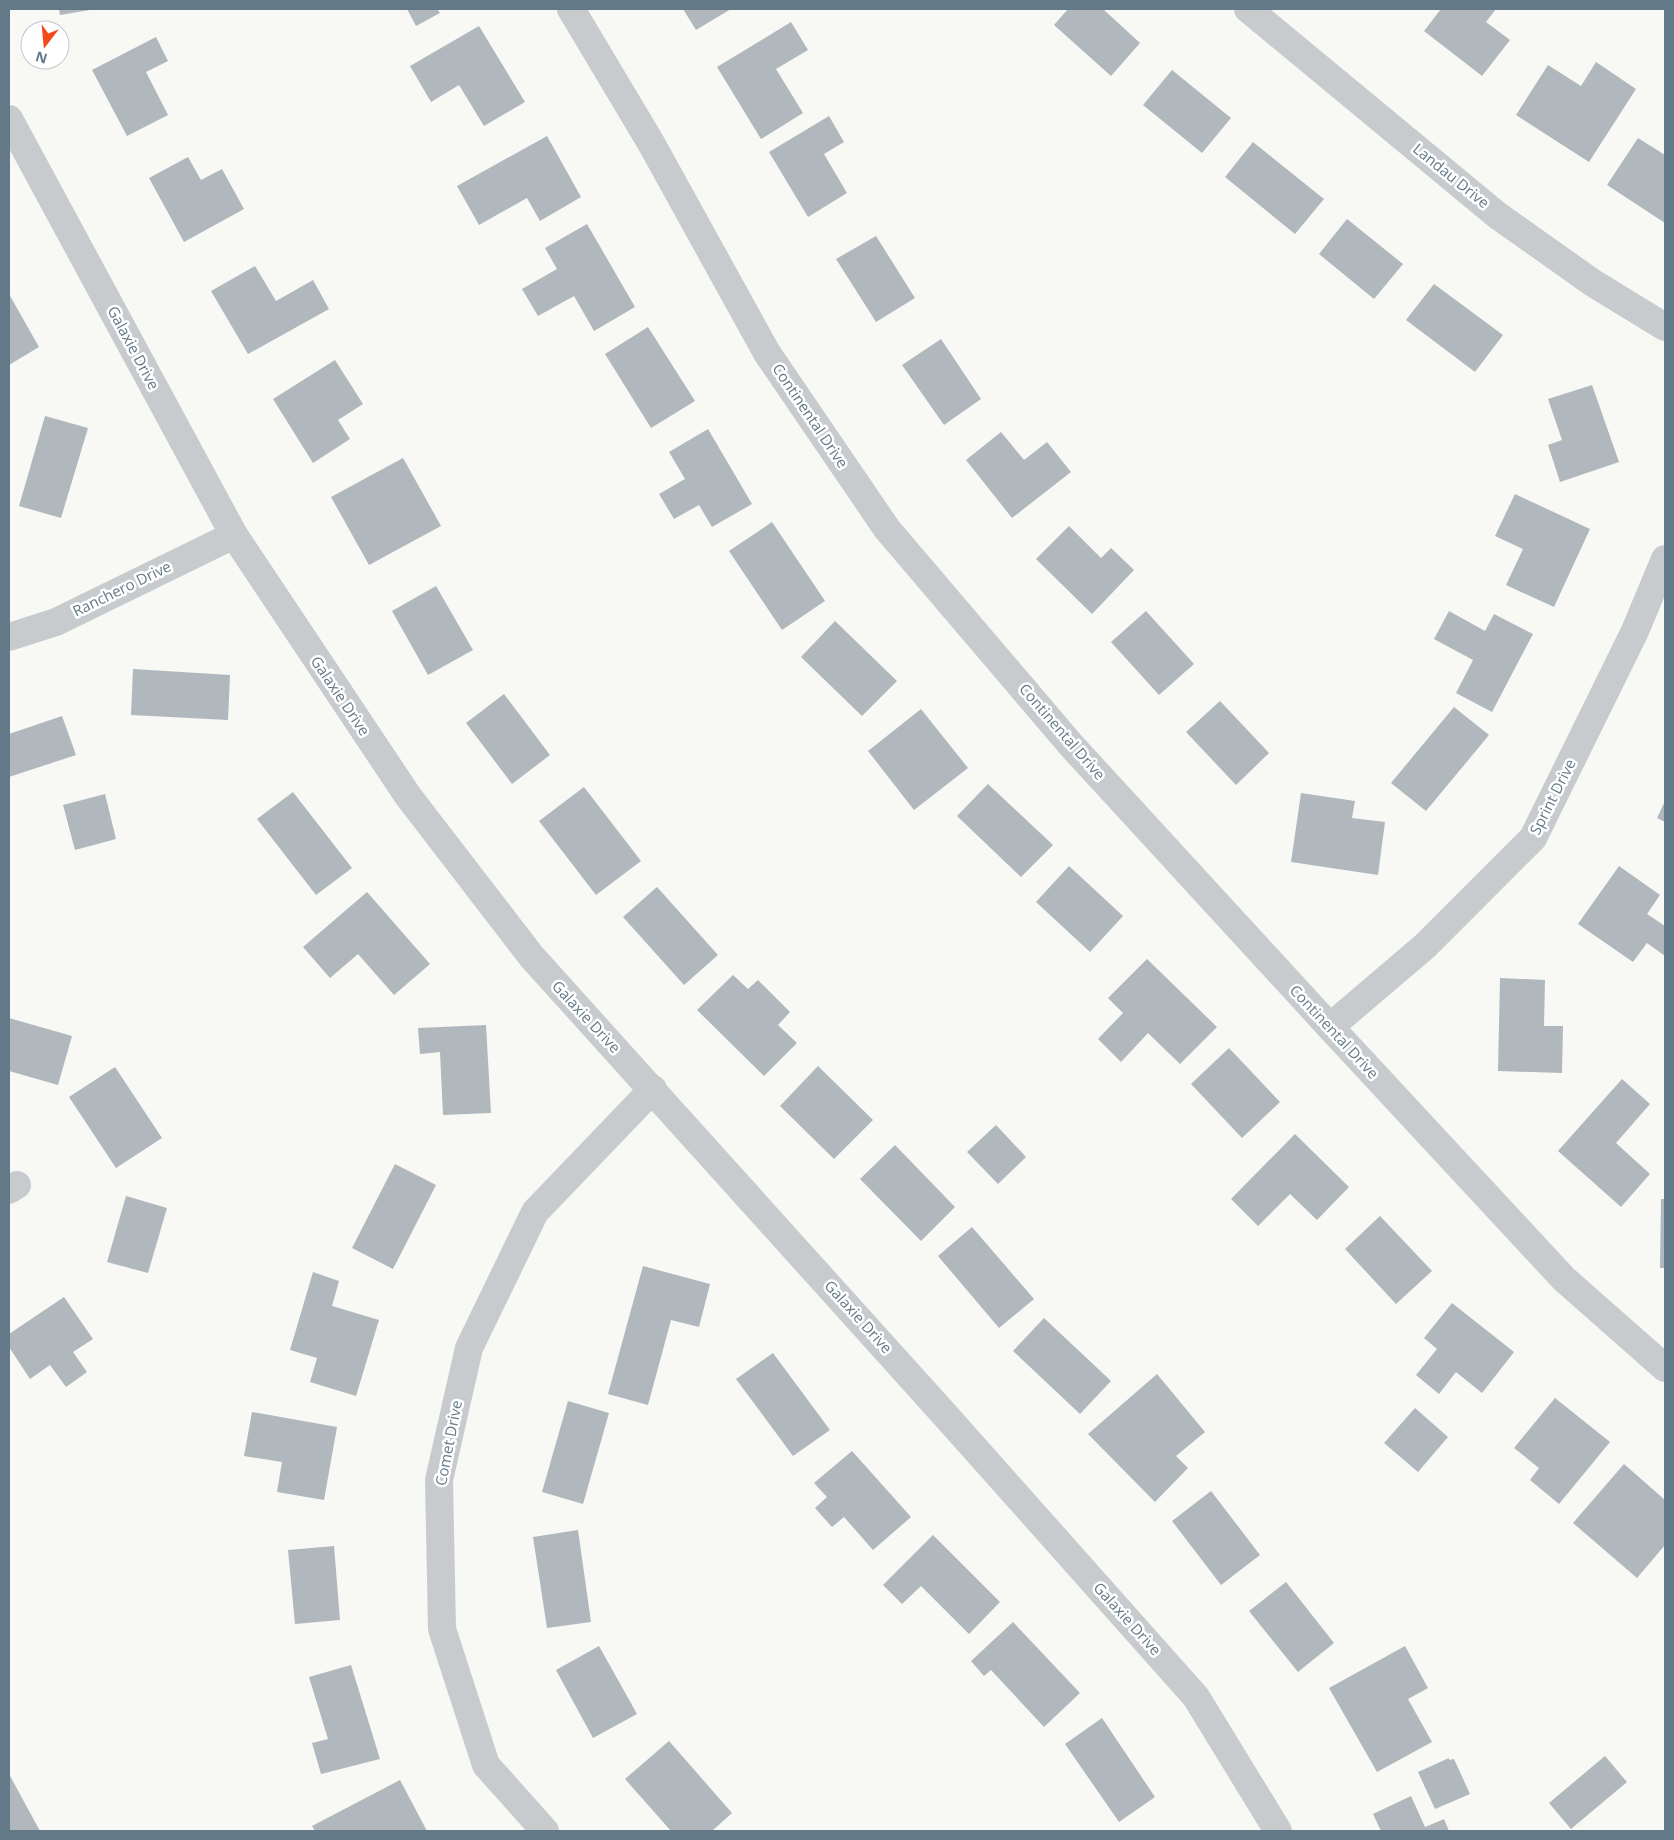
<svg xmlns="http://www.w3.org/2000/svg" width="1674" height="1840" font-family="'Open Sans',sans-serif">
  <style>
    .building { fill: #b0b8be }
    .lines { fill: none; stroke-linecap: round; stroke-linejoin: round }
    .minor { stroke: #c7cbce; stroke-width: 28 }
    .labels { text-anchor: middle; stroke-width: 5; stroke-linejoin: round; paint-order: stroke }
    .street-label { font-size: 15px; fill: #647988; stroke: #fff }
  </style>
  <rect width="100%" height="100%" fill="#f8f8f4"/>
  <!-- building -->
  <g class="building">
    <path d="M59 9H90V10L60 15Z"/>
    <path d="M407 9H437L440 13 416 26Z"/>
    <path d="M683 9H731L696 30Z"/>
    <path d="M1068 9H1103L1140 43 1111 76 1054 25Z"/>
    <path d="M1441 9H1496L1486 22 1510 40 1482 76 1424 31Z"/>
    <path d="M791 22 808 50 776 69 803 113 761 139 717 67Z"/>
    <path d="M479 26 525 102 484 126 459 85 431 102 410 66Z"/>
    <path d="M156 37 168 61 146 72 168 115 127 136 92 70Z"/>
    <path d="M1596 62 1636 89 1589 162 1516 115 1548 65 1581 86Z"/>
    <path d="M1172 70 1231 118 1202 153 1143 105Z"/>
    <path d="M829 116 844 142 824 154 847 193 808 217 769 152Z"/>
    <path d="M547 136 581 197 540 221 527 198 479 225 457 186Z"/>
    <path d="M1638 138 1665 155V223L1607 185Z"/>
    <path d="M1253 142 1324 199 1295 234 1225 177Z"/>
    <path d="M188 157 201 180 222 169 244 209 184 242 149 178Z"/>
    <path d="M1347 219 1403 264 1374 299 1319 254Z"/>
    <path d="M587 224 635 307 594 331 574 296 538 316 522 289 557 269 545 248Z"/>
    <path d="M876 236 915 298 876 322 836 259Z"/>
    <path d="M255 266 276 301 313 280 329 309 248 354 211 291Z"/>
    <path d="M1434 284 1503 335 1475 372 1406 320Z"/>
    <path d="M9 294 39 347 9 365Z"/>
    <path d="M648 327 695 401 651 428 605 354Z"/>
    <path d="M941 339 981 399 944 425 902 365Z"/>
    <path d="M335 360 363 404 338 420 350 439 313 463 273 399Z"/>
    <path d="M1592 385 1619 462 1560 482 1548 445 1562 440 1548 399Z"/>
    <path d="M45 416 88 428 61 518 19 506Z"/>
    <path d="M708 429 752 504 712 527 699 505 674 519 659 494 685 479 669 452Z"/>
    <path d="M1001 432 1024 460 1047 442 1071 472 1012 518 966 460Z"/>
    <path d="M403 458 441 526 369 565 331 497Z"/>
    <path d="M1515 494 1590 529 1554 607 1506 585 1523 549 1495 536Z"/>
    <path d="M772 522 825 601 782 630 729 551Z"/>
    <path d="M1069 526 1101 558 1111 548 1134 570 1092 614 1036 559Z"/>
    <path d="M436 586 473 650 428 675 392 611Z"/>
    <path d="M1146 611 1194 664 1159 695 1111 642Z"/>
    <path d="M1449 611 1485 631 1494 614 1533 634 1492 712 1456 693 1473 660 1434 639Z"/>
    <path d="M835 621 897 681 862 716 801 657Z"/>
    <path d="M133 669 230 675 228 720 131 715Z"/>
    <path d="M504 694 550 755 512 784 466 723Z"/>
    <path d="M1220 701 1269 753 1236 785 1186 732Z"/>
    <path d="M1454 707 1489 735 1426 811 1391 783Z"/>
    <path d="M921 709 968 768 914 810 868 751Z"/>
    <path d="M62 716 76 755 9 777V734Z"/>
    <path d="M988 784 1053 845 1021 877 957 816Z"/>
    <path d="M584 787 641 861 596 895 539 821Z"/>
    <path d="M293 792 352 868 316 895 257 819Z"/>
    <path d="M1301 793 1355 801 1352 818 1385 822 1378 875 1291 862Z"/>
    <path d="M105 794 116 839 75 850 63 805Z"/>
    <path d="M1665 801V822L1657 818Z"/>
    <path d="M1069 866 1123 916 1090 952 1036 902Z"/>
    <path d="M1619 866 1660 895 1647 914 1665 926V956L1647 943 1633 962 1578 924Z"/>
    <path d="M657 887 718 955 684 985 623 917Z"/>
    <path d="M367 892 430 964 394 995 358 954 330 978 303 947Z"/>
    <path d="M1147 959 1217 1027 1180 1064 1148 1033 1121 1062 1098 1039 1123 1013 1108 998Z"/>
    <path d="M733 975 748 989 758 980 790 1012 778 1025 797 1043 764 1076 697 1010Z"/>
    <path d="M1500 978 1545 980 1544 1026H1563L1562 1073 1498 1071Z"/>
    <path d="M9 1018 72 1036 58 1085 9 1071Z"/>
    <path d="M486 1025 491 1113 443 1115 440 1052 420 1054 418 1028Z"/>
    <path d="M1229 1048 1280 1102 1242 1138 1191 1084Z"/>
    <path d="M818 1066 873 1120 834 1159 780 1106Z"/>
    <path d="M115 1067 162 1138 116 1168 69 1097Z"/>
    <path d="M1622 1079 1650 1104 1616 1143 1650 1174 1621 1207 1558 1151Z"/>
    <path d="M996 1125 1026 1157 998 1184 967 1152Z"/>
    <path d="M1295 1134 1349 1187 1317 1220 1290 1194 1258 1226 1231 1199Z"/>
    <path d="M895 1145 955 1207 921 1241 860 1179Z"/>
    <path d="M395 1164 436 1185 393 1269 352 1248Z"/>
    <path d="M126 1196 167 1208 148 1273 107 1262Z"/>
    <path d="M1661 1199H1665V1268H1660Z"/>
    <path d="M1380 1216 1432 1271 1396 1304 1345 1249Z"/>
    <path d="M972 1227 1034 1299 999 1328 938 1256Z"/>
    <path d="M643 1266 710 1284 699 1327 671 1320 648 1405 608 1394Z"/>
    <path d="M313 1272 339 1281 332 1306 379 1320 356 1396 310 1382 317 1358 290 1350Z"/>
    <path d="M64 1297 93 1339 73 1352 87 1372 66 1387 50 1365 30 1379 9 1347V1334Z"/>
    <path d="M1452 1303 1514 1352 1482 1393 1456 1372 1439 1394 1416 1375 1437 1349 1424 1338Z"/>
    <path d="M1044 1318 1111 1381 1080 1414 1013 1351Z"/>
    <path d="M773 1353 830 1430 793 1456 736 1379Z"/>
    <path d="M1157 1374 1205 1432 1176 1456 1188 1468 1155 1502 1088 1434Z"/>
    <path d="M1555 1398 1610 1442 1559 1504 1530 1480 1539 1468 1514 1448Z"/>
    <path d="M568 1401 609 1413 583 1504 542 1492Z"/>
    <path d="M1415 1408 1448 1437 1418 1472 1384 1443Z"/>
    <path d="M252 1412 337 1427 324 1500 277 1492 282 1462 244 1456Z"/>
    <path d="M852 1451 911 1517 873 1550 844 1517 832 1527 815 1508 827 1497 814 1483Z"/>
    <path d="M1624 1464 1665 1500V1545L1637 1578 1573 1523Z"/>
    <path d="M1211 1491 1260 1555 1221 1585 1172 1521Z"/>
    <path d="M578 1530 591 1622 547 1628 533 1537Z"/>
    <path d="M933 1535 1000 1602 969 1634 921 1586 902 1604 883 1585Z"/>
    <path d="M334 1546 340 1620 295 1624 288 1550Z"/>
    <path d="M1286 1582 1334 1643 1298 1672 1249 1611Z"/>
    <path d="M1013 1622 1080 1693 1044 1727 991 1670 984 1676 971 1661Z"/>
    <path d="M599 1646 637 1714 593 1738 556 1670Z"/>
    <path d="M1405 1646 1428 1688 1408 1699 1432 1742 1377 1772 1329 1688Z"/>
    <path d="M351 1665 380 1759 321 1774 312 1743 328 1739 309 1677Z"/>
    <path d="M1102 1718 1155 1797 1119 1822 1065 1744Z"/>
    <path d="M669 1741 732 1813 712 1831H671L625 1779Z"/>
    <path d="M1605 1756 1627 1782 1571 1829 1549 1803Z"/>
    <path d="M1449 1758V1760L1454 1759 1470 1794 1435 1809 1418 1772Z"/>
    <path d="M9 1774 40 1831H9Z"/>
    <path d="M400 1780 427 1831H315L312 1826Z"/>
    <path d="M1411 1796 1425 1827 1444 1819 1449 1831H1381L1373 1814Z"/>
  </g>
  <g class="lines">
    <!-- minor -->
    <g class="minor">
      <path d="M571 9 651 143 767 353 887 529 1071 745 1330 1027 1564 1279 1665 1368"/>
      <path d="M1248 9 1497 215 1593 283 1665 327"/>
      <path d="M9 119 234 535 408 796 532 957 945 1415 1196 1697 1278 1831"/>
      <path d="M9 637 56 622 234 535"/>
      <path d="M1330 1027 1425 946 1533 838 1635 631 1665 559"/>
      <path d="M9 1190 17 1185"/>
      <path d="M545 1831 486 1765 442 1629 439 1480 469 1348 535 1212 653 1089"/>
    </g>
  </g>
  <g class="labels">
    <!-- street labels -->
    <g class="street-label">
      <text transform="translate(1451 176) rotate(39)" y="5">Landau Drive</text>
      <text transform="translate(133 348) rotate(62)" y="5">Galaxie Drive</text>
      <text transform="translate(810 416) rotate(56)" y="5">Continental Drive</text>
      <text transform="translate(122 589) rotate(-26)" y="5">Ranchero Drive</text>
      <text transform="translate(340 696) rotate(56)" y="5">Galaxie Drive</text>
      <text transform="translate(1062 732) rotate(49)" y="5">Continental Drive</text>
      <text transform="translate(1553 797) rotate(-63)" y="5">Sprint Drive</text>
      <text transform="translate(586 1017) rotate(47)" y="5">Galaxie Drive</text>
      <text transform="translate(1334 1032) rotate(47)" y="5">Continental Drive</text>
      <text transform="translate(858 1317) rotate(48)" y="5">Galaxie Drive</text>
      <text transform="translate(449 1443) rotate(-79)" y="5">Comet Drive</text>
      <text transform="translate(1127 1619) rotate(48)" y="5">Galaxie Drive</text>
    </g>
  </g>
  <!-- border -->
  <rect width="1674" height="1840" fill="none" stroke="#647988" stroke-width="20"/>
  <!-- north arrow -->
  <g transform="translate(45 45) rotate(196)"><circle r="24" fill="#ffffff" stroke="#c1c9cf"/>
  <path d="M0-4L9 19L0 12L-9 19Z" fill="#f34819"/>
  <text y="-8" font-size="14" font-weight="bold" text-anchor="middle" fill="#647988">N</text>
  </g>
</svg>
